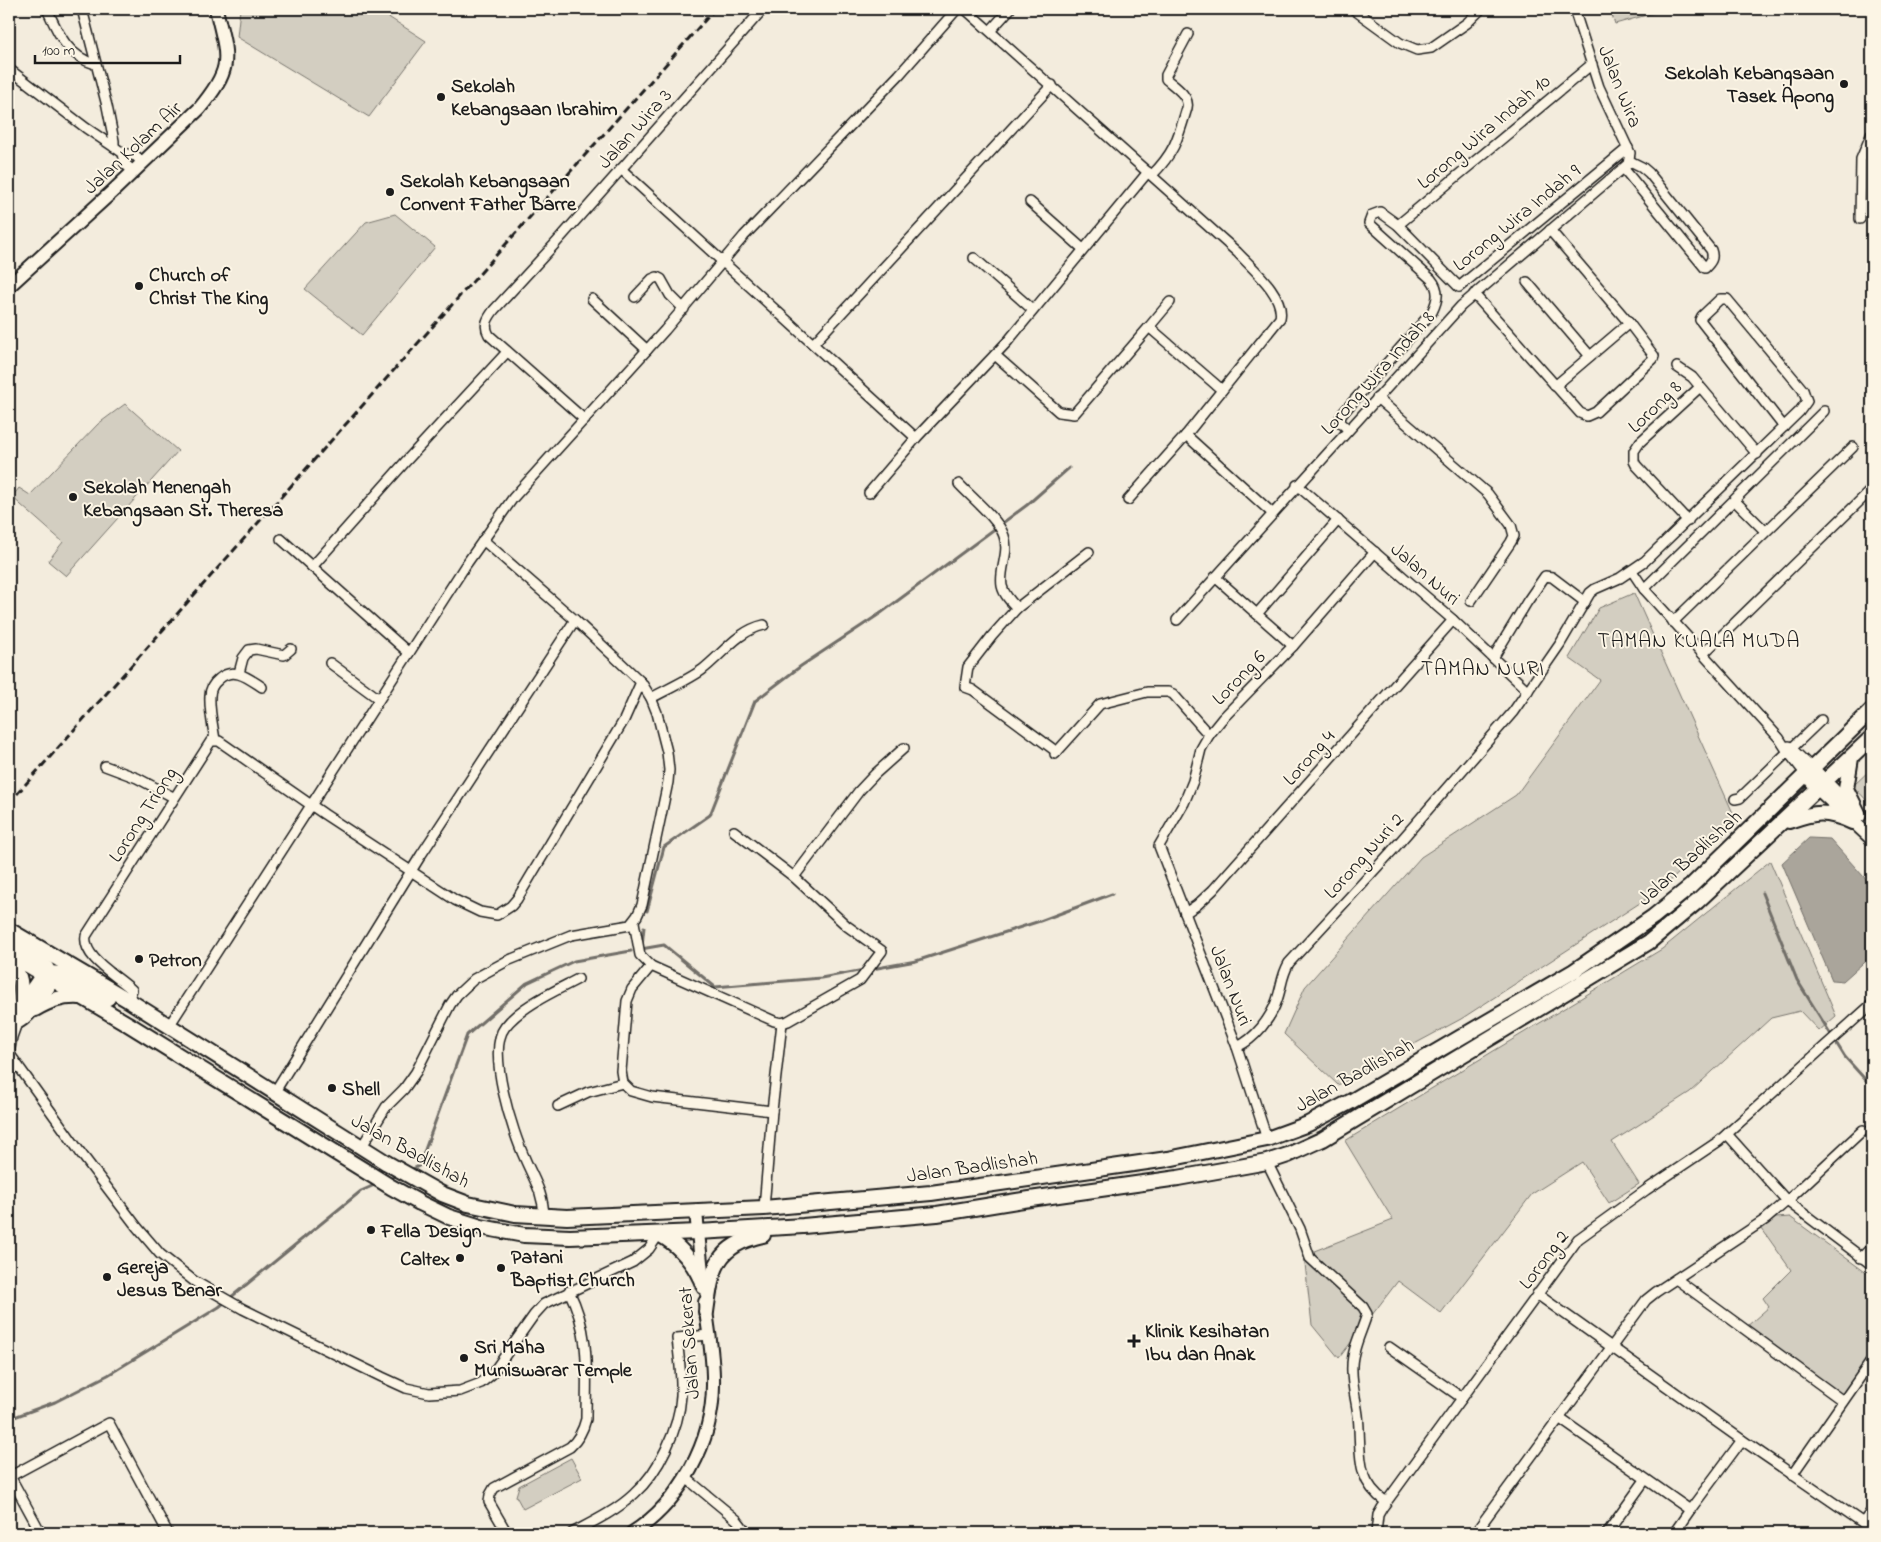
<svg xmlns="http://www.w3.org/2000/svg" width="1881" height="1542" font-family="'Indie Flower',sans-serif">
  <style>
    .green { fill: #d3cec1; stroke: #78756e }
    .water { fill: #aaa59b; stroke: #716e68 }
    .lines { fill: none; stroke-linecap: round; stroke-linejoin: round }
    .stream { stroke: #716e68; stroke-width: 3 }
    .street-casing { stroke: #1c1c1c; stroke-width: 12 }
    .secondary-casing { stroke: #1c1c1c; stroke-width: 16 }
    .primary-casing { stroke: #1c1c1c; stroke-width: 18 }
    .street { stroke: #fcf5e5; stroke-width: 9 }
    .secondary { stroke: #fcf5e5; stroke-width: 12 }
    .primary { stroke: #fcf5e5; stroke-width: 14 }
    .rail { stroke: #1c1c1c; stroke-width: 3; stroke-dasharray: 8 4; stroke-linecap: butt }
    .poi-dot { fill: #1c1c1c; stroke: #fcf5e5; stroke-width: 2 }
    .labels { text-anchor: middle; stroke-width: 4; stroke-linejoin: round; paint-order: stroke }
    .poi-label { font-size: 20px; font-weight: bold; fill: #1c1c1c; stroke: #fcf5e5; text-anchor: start }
    .street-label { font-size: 20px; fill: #1c1c1c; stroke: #fcf5e5 }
    .neighbourhood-label { font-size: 21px; letter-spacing: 1px; fill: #1c1c1c; stroke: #fcf5e5 }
  </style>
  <rect width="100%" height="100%" fill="#f3ecdd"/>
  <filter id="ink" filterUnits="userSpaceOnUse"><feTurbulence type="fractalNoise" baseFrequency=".02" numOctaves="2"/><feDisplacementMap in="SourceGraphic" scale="10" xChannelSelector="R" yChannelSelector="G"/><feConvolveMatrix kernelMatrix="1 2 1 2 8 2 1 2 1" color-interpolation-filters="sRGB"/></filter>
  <g filter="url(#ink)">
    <!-- green -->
    <g class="green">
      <path d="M240 9H376L426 41 369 117 237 37Z"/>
      <path d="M1610 9H1668L1615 24Z"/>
      <path d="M395 214 435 247 362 335 305 289 366 222Z"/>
      <path d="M125 404 178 451 66 576 48 561 63 542 12 497 19 488 30 495 98 424Z"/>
      <path d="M1634 593 1738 824 1701 852 1663 888 1461 1019 1338 1085 1284 1034 1305 987 1421 857 1516 795 1600 680 1569 658 1599 608Z"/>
      <path d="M1872 768V806L1853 786Z"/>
      <path d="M1770 861 1836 1016 1819 1031 1800 1011 1771 1018 1690 1092 1612 1142 1639 1184 1609 1203 1582 1162 1532 1194 1441 1313 1398 1281 1339 1358 1312 1325 1304 1255 1393 1220 1345 1141 1662 949Z"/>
      <path d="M1790 1217 1872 1277V1353L1841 1397 1745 1328 1769 1307 1763 1298 1791 1270 1762 1229 1776 1218Z"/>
      <path d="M571 1458 582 1478 523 1509 516 1496 519 1486Z"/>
    </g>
    <!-- water -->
    <path class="water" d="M1809 838 1830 839 1872 886V955L1843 981 1832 980 1782 863Z"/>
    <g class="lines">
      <!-- stream -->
      <g class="stream">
        <path d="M1762 893 1797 980 1845 1057 1872 1087"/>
        <path d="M647 911 664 847 710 815 755 701 801 666 881 613 1027 505 1069 468"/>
        <path d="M642 946 644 927"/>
        <path d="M641 949 664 945 715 987 821 978 864 970"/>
        <path d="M872 969 916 961 1040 921 1112 894"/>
        <path d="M410 1170 419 1166 467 1035 527 983 574 961 631 951"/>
        <path d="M387 1180 400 1174"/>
        <path d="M9 1419 55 1402 108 1375 219 1307 361 1191 379 1183"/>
      </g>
      <defs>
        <g id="street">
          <path d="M47 9C58 33 67 56 95 64"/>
          <path d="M82 9 107 106 114 141V147"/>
          <path d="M965 9 1237 252C1252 268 1285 295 1280 318L1186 435 1128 500"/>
          <path d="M1353 9 1400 43 1417 50 1431 48 1467 23 1481 9"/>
          <path d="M991 30 1010 9"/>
          <path d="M9 69 86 128 123 153 136 156 142 163"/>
          <path d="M123 153 125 164 133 171"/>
          <path d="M621 169 916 438"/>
          <path d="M1624 169 1705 268C1711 262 1714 258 1711 250L1649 173 1642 167 1630 161"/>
          <path d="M1152 175C1175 152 1178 138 1187 108 1190 96 1174 86 1166 79V75L1188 34"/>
          <path d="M1030 202 1083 249"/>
          <path d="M1860 219 1861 159 1872 133"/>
          <path d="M1398 225 1592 64"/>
          <path d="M974 258 1033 310"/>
          <path d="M1527 282 1590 356"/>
          <path d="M1474 294 1580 413 1587 416 1596 412 1653 359 1654 356 1629 323 1550 230"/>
          <path d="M635 297 652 279 657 277 661 279 670 295 684 309"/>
          <path d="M592 299 647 350"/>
          <path d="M1149 327 1170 302"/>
          <path d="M813 344 1052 85"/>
          <path d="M995 355 1059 412 1074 414 1149 327 1222 390"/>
          <path d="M1677 367 1692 377 1757 454"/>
          <path d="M1555 386 1629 323"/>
          <path d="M1377 398 1488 494 1511 525 1514 536 1511 542 1471 601"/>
          <path d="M585 420 489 335C483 325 488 318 494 310L554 245 763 9"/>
          <path d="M1348 429 1341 423 1340 418 1343 413 1432 312C1438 300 1440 290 1431 279L1371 225 1369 223 1372 215 1380 212 1398 225 1459 287 1628 148"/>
          <path d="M1186 435 1272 513"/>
          <path d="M959 484C971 497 999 520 1004 536 1010 553 999 569 1002 586 1004 595 1011 602 1017 608"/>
          <path d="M1297 485 1453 620 1528 691"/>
          <path d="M869 493 916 438 1008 341 1148 172"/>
          <path d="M1735 501 1765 531"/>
          <path d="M1688 521 1636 465 1634 461V451L1640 442 1700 387"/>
          <path d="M281 539 409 653"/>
          <path d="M312 567 407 460 507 352"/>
          <path d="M1632 571 1644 589 1779 738 1788 752 1807 776"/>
          <path d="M1215 577 1293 646"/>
          <path d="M1644 589 1824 411"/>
          <path d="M1257 614 1338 520"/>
          <path d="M1177 620 1461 306 1628 164 1630 153 1599 87 1574 9"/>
          <path d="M1673 622 1853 447"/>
          <path d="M1703 654 1872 489"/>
          <path d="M1493 658 1527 602 1545 576 1552 577 1585 602"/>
          <path d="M330 663 379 699"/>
          <path d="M239 673 243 658 249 650 256 649 284 655 291 649"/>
          <path d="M651 698C668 689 686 681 702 670 722 655 737 631 764 625"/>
          <path d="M215 740C213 726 209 710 210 696 210 689 214 683 219 679 234 666 248 678 262 687"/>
          <path d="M1789 746 1813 769"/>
          <path d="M1057 752 973 690 965 687 968 667 992 636 1017 608 1089 552"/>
          <path d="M1055 754 1100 704 1147 692H1168L1173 694 1209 735"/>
          <path d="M105 766 137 778 173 797"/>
          <path d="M1735 799 1740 798 1821 720"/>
          <path d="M794 877 859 791 875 774 904 748"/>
          <path d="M1185 913 1197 905 1213 890 1453 620"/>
          <path d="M634 922 640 955 651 966 774 1021 782 1023 788 1021 860 980 882 951 847 926 794 877 734 831"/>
          <path d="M651 966 632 989 627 1001 621 1071 623 1083 631 1091 652 1097 772 1111"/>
          <path d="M128 1000 132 990C118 976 82 958 86 936L211 741H219L324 814 455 900 480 912 497 915 511 906 517 899 624 720 641 682"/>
          <path d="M169 1026 465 566 513 498 665 330 744 236 899 75 957 9"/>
          <path d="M1237 1047C1255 1039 1271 1018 1277 1000 1282 986 1281 977 1289 963L1391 852 1513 712 1560 644 1590 593 1595 589 1620 578 1645 561 1799 412 1807 401 1803 390 1727 299H1720L1702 316 1700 320 1784 427"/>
          <path d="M9 1053 80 1152 137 1227 160 1254 194 1281 243 1309 382 1377 406 1388 429 1393 460 1391 481 1383 492 1374 534 1315 544 1304 633 1262 649 1249 659 1234"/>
          <path d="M9 1054 12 1037 17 1023"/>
          <path d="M274 1093 421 855 575 620"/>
          <path d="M558 1106 588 1092 623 1083"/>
          <path d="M1727 1134 1787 1201 1872 1265"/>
          <path d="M1267 1139 1237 1047 1159 846 1184 803 1193 781 1201 749 1209 735 1222 719 1293 646 1375 552"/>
          <path d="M361 1148 386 1107 404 1089 416 1072 450 1005 457 995 474 979 507 961 571 935 630 925 637 916 642 905 668 782 669 770 667 752 657 713 651 698 641 682 621 663 575 620 483 540"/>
          <path d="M1267 1162 1300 1229 1310 1258 1363 1307 1367 1314C1362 1331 1352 1349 1352 1366 1351 1382 1356 1399 1358 1415 1362 1449 1353 1479 1386 1502"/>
          <path d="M764 1208 772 1111 782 1023"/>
          <path d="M544 1216C543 1192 534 1180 525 1159 513 1133 486 1051 505 1027 521 1006 555 991 578 979"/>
          <path d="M1861 1258 1872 1247"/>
          <path d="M1676 1279 1843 1401"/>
          <path d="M1537 1294 1742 1440 1872 1529"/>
          <path d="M1389 1347 1462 1398"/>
          <path d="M1559 1418 1690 1510 1742 1440"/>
          <path d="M1792 1475 1872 1360"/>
          <path d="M10 1476 41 1533"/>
          <path d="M9 1477 109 1423 168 1533"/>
          <path d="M685 1477 737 1520 747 1533"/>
          <path d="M1863 1523 1872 1510"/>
          <path d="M507 1533 489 1502 490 1495 494 1488 570 1447C579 1439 583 1431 586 1419 586 1372 591 1335 569 1291"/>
          <path d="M572 1533C593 1522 616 1511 634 1494 659 1472 679 1429 681 1396 682 1376 679 1357 677 1338L709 1335"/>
          <path d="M1376 1533 1378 1515 1382 1508 1578 1239 1646 1190 1719 1141 1872 1004"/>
          <path d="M1475 1533 1646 1300 1656 1292 1766 1219 1787 1201 1863 1130"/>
          <path d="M1607 1533 1645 1480"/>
          <path d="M1674 1533 1690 1510"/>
        </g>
        <g id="secondary">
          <path d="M9 286 113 191 199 109C234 67 228 59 216 9"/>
          <path d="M1813 769 1853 810"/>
          <path d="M1807 776 1818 789 1872 839"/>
          <path d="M696 1212 703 1282"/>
          <path d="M632 1533C680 1503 713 1442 713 1385 714 1358 708 1330 705 1302"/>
        </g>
        <g id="primary">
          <path d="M1851 758 1846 789 1859 815"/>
          <path d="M1789 821C1815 812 1826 810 1852 822"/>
          <path d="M9 930 128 1000 387 1163 442 1194 468 1204 515 1214 567 1217 764 1208 931 1193 1168 1159 1267 1139 1308 1124 1350 1102 1574 971 1653 917 1690 887 1872 710"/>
          <path d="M18 945C33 953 46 962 51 978"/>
          <path d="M9 954 128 1024 391 1187 420 1203 449 1217 481 1227 524 1235 570 1237 698 1232 803 1226 937 1214 1023 1200 1178 1178 1267 1162 1288 1155 1323 1139 1649 942 1698 901 1872 737"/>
          <path d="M9 959C22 976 22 984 19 1006"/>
          <path d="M43 974C66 969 89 988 108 998"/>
          <path d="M35 1009C50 1000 62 996 80 997"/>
          <path d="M9 1013C25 1003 33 989 43 974"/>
          <path d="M9 1026C30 1017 40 999 52 980"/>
          <path d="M659 1234C681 1246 695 1263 704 1287"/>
          <path d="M706 1312C712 1268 716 1245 763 1235"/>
        </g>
      </defs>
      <!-- street casing -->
      <use href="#street" class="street-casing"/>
      <!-- secondary casing -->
      <use href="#secondary" class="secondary-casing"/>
      <!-- primary casing -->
      <use href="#primary" class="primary-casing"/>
      <!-- street -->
      <use href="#street" class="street"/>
      <!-- secondary -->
      <use href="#secondary" class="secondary"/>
      <!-- primary -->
      <use href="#primary" class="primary"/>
      <!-- rail -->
      <path class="rail" d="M9 803 715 9"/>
    </g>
  </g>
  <!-- markers -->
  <g class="poi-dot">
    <circle cx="1844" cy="84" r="5"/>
    <circle cx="441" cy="97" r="5"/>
    <circle cx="390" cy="192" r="5"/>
    <circle cx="139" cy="286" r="5"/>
    <circle cx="73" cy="497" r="5"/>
    <circle cx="139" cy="959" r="5"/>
    <circle cx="332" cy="1088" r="5"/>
    <circle cx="371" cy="1230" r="5"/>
    <circle cx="460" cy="1258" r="5"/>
    <circle cx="501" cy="1268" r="5"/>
    <circle cx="107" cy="1277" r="5"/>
    <path d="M1131.5 1333.5h5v5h5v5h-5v5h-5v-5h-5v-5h5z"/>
    <circle cx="464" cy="1358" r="5"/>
  </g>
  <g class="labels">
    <!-- poi labels -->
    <g class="poi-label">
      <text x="1834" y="79" text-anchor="end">Sekolah Kebangsaan<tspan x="1834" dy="23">Tasek Apong</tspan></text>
      <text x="451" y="92">Sekolah<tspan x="451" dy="23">Kebangsaan Ibrahim</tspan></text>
      <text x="400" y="187">Sekolah Kebangsaan<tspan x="400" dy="23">Convent Father Barre</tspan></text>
      <text x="149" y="281">Church of<tspan x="149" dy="23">Christ The King</tspan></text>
      <text x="83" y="493">Sekolah Menengah<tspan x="83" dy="23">Kebangsaan St. Theresa</tspan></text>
      <text x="149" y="966">Petron</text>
      <text x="342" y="1095">Shell</text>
      <text x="381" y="1237">Fella Design</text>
      <text x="511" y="1263">Patani<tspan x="511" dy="23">Baptist Church</tspan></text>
      <text x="450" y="1265" text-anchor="end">Caltex</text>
      <text x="117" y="1273">Gereja<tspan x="117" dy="23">Jesus Benar</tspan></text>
      <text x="1145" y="1337">Klinik Kesihatan<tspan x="1145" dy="23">Ibu dan Anak</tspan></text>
      <text x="474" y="1353">Sri Maha<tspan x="474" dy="23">Muniswarar Temple</tspan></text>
    </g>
    <!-- street labels -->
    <g class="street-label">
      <text transform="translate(1621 86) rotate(68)" y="7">Jalan Wira</text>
      <text transform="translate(634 128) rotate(-48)" y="7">Jalan Wira 3</text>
      <text transform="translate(1483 131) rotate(-40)" y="7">Lorong Wira Indah 10</text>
      <text transform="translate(132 147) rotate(-43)" y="7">Jalan Kolam Air</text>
      <text transform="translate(1516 217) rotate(-39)" y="7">Lorong Wira Indah 9</text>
      <text transform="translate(1377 372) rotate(-48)" y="7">Lorong Wira Indah 8</text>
      <text transform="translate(1654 406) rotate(-44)" y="7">Lorong 8</text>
      <text transform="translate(1426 573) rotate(41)" y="7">Jalan Nuri</text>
      <text transform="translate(1238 677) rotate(-46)" y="7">Lorong 6</text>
      <text transform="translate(1308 757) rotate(-48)" y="7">Lorong 4</text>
      <text transform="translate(142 814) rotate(-57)" y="7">Lorong Triong</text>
      <text transform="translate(1363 855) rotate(-48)" y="7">Lorong Nuri 2</text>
      <text transform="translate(1689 857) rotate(-42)" y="7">Jalan Badlishah</text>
      <text transform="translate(1232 985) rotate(69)" y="7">Jalan Nuri</text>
      <text transform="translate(1354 1074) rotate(-29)" y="7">Jalan Badlishah</text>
      <text transform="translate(411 1150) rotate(29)" y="7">Jalan Badlishah</text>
      <text transform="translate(972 1166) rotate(-8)" y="7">Jalan Badlishah</text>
      <text transform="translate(1543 1259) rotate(-53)" y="7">Lorong 2</text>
      <text transform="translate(688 1343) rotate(-94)" y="7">Jalan Sekerat</text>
    </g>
    <!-- neighbourhood labels -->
    <g class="neighbourhood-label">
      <text x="1699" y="647">TAMAN KUALA MUDA</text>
      <text x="1483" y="675">TAMAN NURI</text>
    </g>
  </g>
  <!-- margin -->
  <rect width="1881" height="1542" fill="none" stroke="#fcf5e5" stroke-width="30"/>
  <rect x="15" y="15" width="1851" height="1512" fill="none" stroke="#1c1c1c" stroke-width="2" filter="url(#ink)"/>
  <!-- scale -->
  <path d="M35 55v8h145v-8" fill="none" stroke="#1c1c1c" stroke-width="2.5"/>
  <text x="42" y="55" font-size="15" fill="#1c1c1c" stroke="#fcf5e5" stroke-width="4" paint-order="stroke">100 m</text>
</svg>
